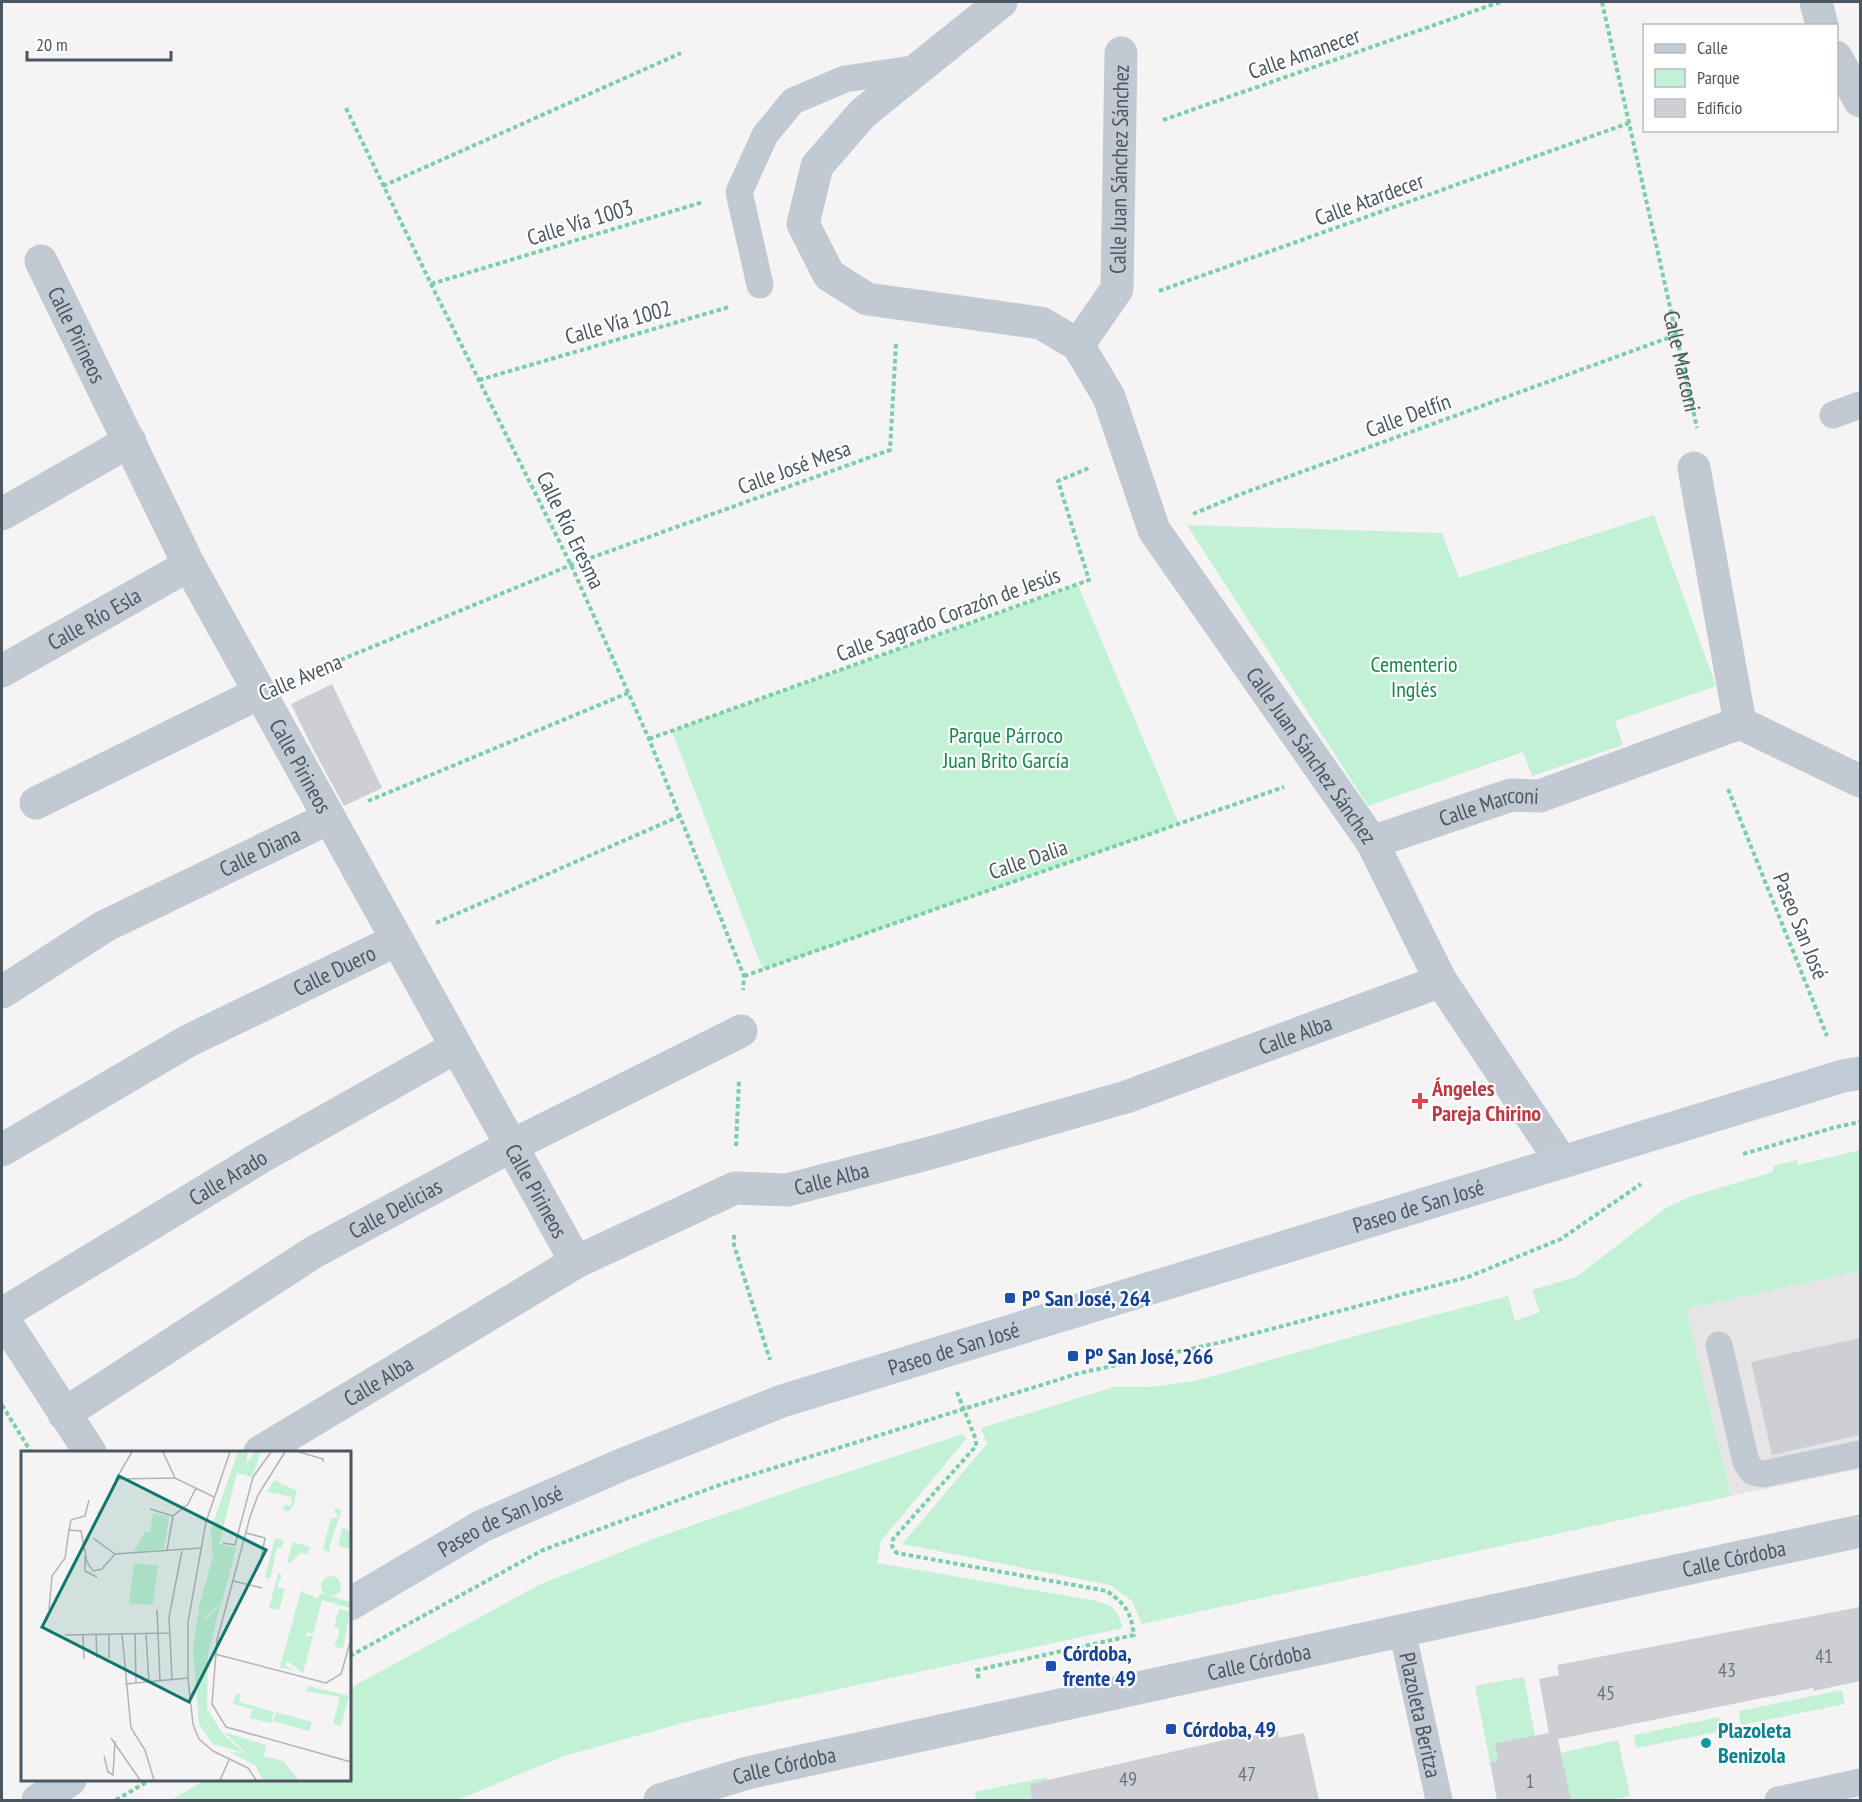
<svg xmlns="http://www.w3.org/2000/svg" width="1862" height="1802" font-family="'PT Sans Narrow',sans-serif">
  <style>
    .education { fill: #e6e4e5 }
    .green { fill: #c3f1d5 }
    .building { fill: #cdcfd5 }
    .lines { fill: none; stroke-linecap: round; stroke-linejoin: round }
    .path { stroke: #7ad0a6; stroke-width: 4; stroke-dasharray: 4.5 3; stroke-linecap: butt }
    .lane { stroke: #c1cad2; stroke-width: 27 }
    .street { stroke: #c1cad2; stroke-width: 33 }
    .secondary { stroke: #c1cbd6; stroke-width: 33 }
    .health-dot { fill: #e0444e; stroke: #fff; stroke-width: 2 }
    .transit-dot { fill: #1a4fb4; stroke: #fff; stroke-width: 2 }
    .culture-dot { fill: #0f9aa8; stroke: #fff; stroke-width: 2 }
    .labels { text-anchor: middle; stroke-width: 4.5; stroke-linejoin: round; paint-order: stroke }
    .number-label { font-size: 20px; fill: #6b747e }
    .street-label { font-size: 22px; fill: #4a5661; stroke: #fff }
    .park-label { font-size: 22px; fill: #17864f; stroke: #fff }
    .health-label { font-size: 22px; font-weight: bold; fill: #be3a42; stroke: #fff; text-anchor: start }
    .transit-label { font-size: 22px; font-weight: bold; fill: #164399; stroke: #fff; text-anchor: start }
    .culture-label { font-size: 22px; font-weight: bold; fill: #0d838f; stroke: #fff; text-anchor: start }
    .inset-road { fill: none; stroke: #b1b4b9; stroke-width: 1.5 }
    .view { fill: #0f766e; fill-opacity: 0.15; stroke: #0f766e; stroke-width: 3 }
    .inset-edge { fill: none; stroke: #4a5661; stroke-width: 3 }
  </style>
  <rect width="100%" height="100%" fill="#f5f3f3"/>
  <!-- education -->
  <path class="education" d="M1860 1271V1469L1731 1496 1686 1309Z"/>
  <!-- green -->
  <g class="green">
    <path d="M1654 515 1716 686 1615 721 1623 745 1532 776 1523 752 1368 806 1187 525 1442 533 1459 578Z"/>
    <path d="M1078 585 1179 824 763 970 672 731Z"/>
    <path d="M1860 1150V1271L1686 1309 1731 1496 1142 1624 1132 1601 1110 1585 902 1544 987 1444 981 1428 1114 1387H1149L1195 1381 1366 1333 1508 1296 1515 1321 1540 1312 1532 1290 1576 1277 1666 1208 1689 1197 1773 1172V1166L1797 1160 1798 1165Z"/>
    <path d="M963 1434 966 1439 881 1541 877 1563 1092 1600C1113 1606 1116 1606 1123 1628L690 1721 564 1756 457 1800H171L205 1780H350V1689L361 1682 541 1584 653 1539 799 1488Z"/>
    <path d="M1524 1677 1535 1736 1495 1743 1498 1761 1490 1762 1475 1686Z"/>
    <path d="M1842 1690 1845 1704 1741 1725 1739 1711Z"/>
    <path d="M1719 1717 1722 1731 1636 1748 1634 1735Z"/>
    <path d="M1618 1740 1630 1796 1609 1800H1571L1561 1753Z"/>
    <path d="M1047 1777 1052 1800H976L975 1792Z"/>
  </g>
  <!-- building -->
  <g class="building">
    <path d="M332 684 382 788 344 806 312 747 291 704Z"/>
    <path d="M1860 1338V1435L1772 1455 1751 1362Z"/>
    <path d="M1860 1607V1681L1814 1691 1813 1688 1558 1739 1571 1800H1497L1490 1762 1498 1761 1495 1743 1549 1733 1539 1679 1559 1675 1557 1665Z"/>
    <path d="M1277 1728 1279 1738 1304 1733 1319 1800H1032L1030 1784Z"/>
  </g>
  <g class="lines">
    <!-- path -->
    <g class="path">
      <path id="s1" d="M1602 2 1697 428"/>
      <path d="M346 108 431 284 571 565 649 739 744 976 743 990"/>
      <path d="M1163 120 1500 2"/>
      <path d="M383 186 681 53"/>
      <path d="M431 284 703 202"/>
      <path d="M1159 291 1629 123"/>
      <path d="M479 380 729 307"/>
      <path d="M1193 514 1241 494 1676 335"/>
      <path d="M299 677 571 565 890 450 896 344"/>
      <path d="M649 739 1089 580 1058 481 1089 468"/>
      <path d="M1728 789 1827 1036"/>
      <path d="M368 801 628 693"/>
      <path d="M436 923 680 816"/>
      <path d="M744 976 1284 787"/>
      <path d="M736 1146 739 1079"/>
      <path d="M1743 1154 1836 1127 1860 1122"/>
      <path d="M734 1235V1245L770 1360"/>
      <path d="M957 1392 976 1440V1446L893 1539C891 1545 892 1549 897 1553L1107 1591C1127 1606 1130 1611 1134 1635L977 1670 979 1681"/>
      <path d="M2 1405 31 1452"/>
      <path d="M350 1656 543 1550 722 1484 1080 1373 1222 1342 1468 1277 1561 1239 1641 1184"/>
      <path d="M116 1800 150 1780"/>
    </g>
    <!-- lane -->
    <g class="lane">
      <path d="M760 285 739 192 765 135 793 101 845 79 919 68"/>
      <path d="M1833 415 1860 405"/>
      <path d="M1719 1345 1746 1462 1753 1472 1763 1474 1860 1454"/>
      <path id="s2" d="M1402 1630 1439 1800"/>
      <path d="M1778 1800 1860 1782"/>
    </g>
    <!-- street -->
    <g class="street">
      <path id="s3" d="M1001 2 863 113 817 166 803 224 829 275 867 299 1041 323 1078 345 1109 397 1154 530 1372 842 1441 981 1561 1161"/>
      <path d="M1816 2 1822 26"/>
      <path d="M1836 57 1860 101"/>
      <path id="s4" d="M41 261 189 565 576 1262"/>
      <path id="s5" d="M1078 345 1117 289 1121 53"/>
      <path d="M1694 468 1740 723"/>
      <path d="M2 514 130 441"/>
      <path id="s6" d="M2 671 189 565"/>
      <path d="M36 803 259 693"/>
      <path id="s7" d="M1372 842 1511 795 1540 796 1740 723 1860 781"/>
      <path id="s8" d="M2 992 105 926 329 818"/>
      <path id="s9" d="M2 1150 188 1041 397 940"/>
      <path id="s10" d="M2 1314 263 1156 456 1047"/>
      <path d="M2 1317 90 1452"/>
      <path id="s11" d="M64 1414 314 1252 511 1146 741 1031"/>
      <path id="s12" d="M260 1452 576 1262 735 1188 787 1190 934 1152 1126 1097 1441 981"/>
      <path id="s13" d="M660 1800 747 1773 1860 1531"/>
    </g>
    <!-- secondary -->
    <g class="secondary">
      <path id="s14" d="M350 1604 482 1526 621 1465 782 1401 1843 1076 1860 1073"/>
      <path d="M38 1800 70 1780"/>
    </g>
  </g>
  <!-- markers -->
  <path class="health-dot" d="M1417 1092h6v6h6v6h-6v6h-6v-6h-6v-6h6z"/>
  <g class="transit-dot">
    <rect x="1004" y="1292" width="12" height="12" rx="3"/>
    <rect x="1067" y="1350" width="12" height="12" rx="3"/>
    <rect x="1045" y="1660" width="12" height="12" rx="3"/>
    <rect x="1165" y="1723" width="12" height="12" rx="3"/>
  </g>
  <circle class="culture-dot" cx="1706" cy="1743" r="6"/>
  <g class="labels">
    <!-- number labels -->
    <g class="number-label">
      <text x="1824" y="1663">41</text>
      <text x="1727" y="1677">43</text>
      <text x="1606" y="1700">45</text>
      <text x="1247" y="1781">47</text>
      <text x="1128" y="1786">49</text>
      <text x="1530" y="1788">1</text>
    </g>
    <!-- street labels -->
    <g class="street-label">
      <text transform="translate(1304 53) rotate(-19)" y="8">Calle Amanecer</text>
      <text dy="8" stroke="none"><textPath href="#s5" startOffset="188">Calle Juan Sánchez Sánchez</textPath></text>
      <text transform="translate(1369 199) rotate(-20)" y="8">Calle Atardecer</text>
      <text transform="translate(580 222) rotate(-17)" y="8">Calle Vía 1003</text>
      <text transform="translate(618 322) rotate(-16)" y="8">Calle Vía 1002</text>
      <text dy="8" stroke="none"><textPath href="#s4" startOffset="82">Calle Pirineos</textPath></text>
      <text dy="8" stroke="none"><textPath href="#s1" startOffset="368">Calle Marconi</textPath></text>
      <text transform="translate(1408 415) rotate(-20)" y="8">Calle Delfín</text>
      <text transform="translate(794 467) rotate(-20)" y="8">Calle José Mesa</text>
      <text transform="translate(571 530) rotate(64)" y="8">Calle Río Eresma</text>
      <text transform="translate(948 614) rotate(-20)" y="8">Calle Sagrado Corazón de Jesús</text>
      <text dy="8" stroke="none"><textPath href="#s6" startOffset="106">Calle Río Esla</textPath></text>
      <text transform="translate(300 677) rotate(-23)" y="8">Calle Avena</text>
      <text dy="8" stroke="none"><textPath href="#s3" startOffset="1104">Calle Juan Sánchez Sánchez</textPath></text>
      <text dy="8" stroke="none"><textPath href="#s4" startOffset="568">Calle Pirineos</textPath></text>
      <text dy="8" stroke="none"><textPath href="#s7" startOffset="123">Calle Marconi</textPath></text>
      <text dy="8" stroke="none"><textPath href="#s8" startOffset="294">Calle Diana</textPath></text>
      <text transform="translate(1028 859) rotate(-19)" y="8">Calle Dalia</text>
      <text transform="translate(1801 926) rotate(68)" y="8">Paseo San José</text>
      <text dy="8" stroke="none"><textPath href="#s9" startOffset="378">Calle Duero</textPath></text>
      <text dy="8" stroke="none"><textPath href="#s12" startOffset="1128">Calle Alba</textPath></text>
      <text dy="8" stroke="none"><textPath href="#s10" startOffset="264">Calle Arado</textPath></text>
      <text dy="8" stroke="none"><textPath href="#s12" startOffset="642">Calle Alba</textPath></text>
      <text dy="8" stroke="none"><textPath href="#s4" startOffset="1054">Calle Pirineos</textPath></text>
      <text dy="8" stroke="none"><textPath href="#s14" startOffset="1144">Paseo de San José</textPath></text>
      <text dy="8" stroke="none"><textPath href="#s11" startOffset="390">Calle Delicias</textPath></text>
      <text dy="8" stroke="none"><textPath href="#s14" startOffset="658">Paseo de San José</textPath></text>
      <text dy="8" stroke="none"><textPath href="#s12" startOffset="138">Calle Alba</textPath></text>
      <text dy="8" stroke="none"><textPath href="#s14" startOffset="172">Paseo de San José</textPath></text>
      <text dy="8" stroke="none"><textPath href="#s13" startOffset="1101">Calle Córdoba</textPath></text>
      <text dy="8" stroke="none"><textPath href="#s13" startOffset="615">Calle Córdoba</textPath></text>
      <text dy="8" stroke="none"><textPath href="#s2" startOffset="87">Plazoleta Beritza</textPath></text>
      <text dy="8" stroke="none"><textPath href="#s13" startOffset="129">Calle Córdoba</textPath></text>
    </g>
    <!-- park labels -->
    <g class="park-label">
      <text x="1414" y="672">Cementerio<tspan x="1414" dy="25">Inglés</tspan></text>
      <text x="1006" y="743">Parque Párroco<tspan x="1006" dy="25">Juan Brito García</tspan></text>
    </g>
    <!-- health labels -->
    <g class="health-label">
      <text x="1432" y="1096">Ángeles<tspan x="1432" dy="25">Pareja Chirino</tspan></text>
    </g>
    <!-- transit labels -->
    <g class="transit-label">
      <text x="1022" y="1306">Pº San José, 264</text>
      <text x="1085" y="1364">Pº San José, 266</text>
      <text x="1063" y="1661">Córdoba,<tspan x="1063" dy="25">frente 49</tspan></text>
      <text x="1183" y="1737">Córdoba, 49</text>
    </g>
    <!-- culture labels -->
    <g class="culture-label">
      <text x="1718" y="1738">Plazoleta<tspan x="1718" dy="25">Benizola</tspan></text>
    </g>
  </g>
  <!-- overview -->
  <g transform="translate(21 1451)">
    <rect width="330" height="330" fill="#f5f3f3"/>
    <path d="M217 1H227L225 12 234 1H240L231 26 216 22 198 93 215 97 201 151 184 167 178 156 192 106 190 78ZM253 29 276 40 272 55 267 61 262 59 263 54 270 55 271 46 246 41ZM313 57 321 59 311 87 308 100 313 104 302 98 310 67H317ZM132 63 148 65 143 98 113 101 124 81H129ZM321 77 330 80 329 98 317 95ZM254 87 263 89 261 96 256 97 249 128 244 126ZM272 91 289 96 287 103 279 102 270 112 266 111ZM113 113 137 114 132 154 108 152ZM257 122 261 124 256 136 264 138 258 159 248 157ZM300 135a10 10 0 1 1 20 0a10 10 0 1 1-20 0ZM280 140 297 148 299 142 330 151 329 157 301 149 292 183 286 181 285 185H292L282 222 266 210 264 215 276 220 259 216ZM200 152 187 203 186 258 202 283 223 302 192 293 178 273 172 198 178 157 185 170ZM318 158 329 161 322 198 313 195 318 184V177L313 176ZM287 235 328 245 320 275 312 273 319 246 285 240ZM215 242 220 243 218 251 253 261 250 272 229 267 231 258 212 253ZM255 261 291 271 288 280 252 270ZM203 281 245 294 243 305 262 310 278 329H242L234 314 209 301 225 302Z" fill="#c3f1d5"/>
    <path class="inset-road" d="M111 1 95 28 154 27 193 46M142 1 154 27M209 1 185 71 167 171V227L172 273 178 288 192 300 227 317 235 329M264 1 237 44 229 66 196 189 191 253 205 276 330 311M278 1 302 8V11M129 58 152 65M48 79 50 69 64 65 68 49M225 82 244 87 239 114M72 87 94 103M202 92 214 94 232 26 250 1M146 99 152 65 167 53 175 37M64 105V120L76 126M212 130 241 137M28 159 31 125 44 107 48 79 60 80 66 111 72 120 81 118 94 103 180 97M136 159 139 230M101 183 110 277 124 299 133 329M114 183 115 232M125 183 128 231M44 184 148 182M62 184 63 208M75 184 76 207M194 203 305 232 320 223 330 188M88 207V184M151 228 148 166 161 100M104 233 167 227M90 287 119 329M83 305 87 321 92 324 94 290M199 329 209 307"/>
    <path class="view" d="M98 25 245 99 168 251 21 176Z"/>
    <rect width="330" height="330" class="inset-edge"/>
  </g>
  <!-- border -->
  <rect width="1862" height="1802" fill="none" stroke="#4a5661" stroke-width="6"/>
  <!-- legend -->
  <rect x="1643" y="24" width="195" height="108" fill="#ffffff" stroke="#b7bbc0" stroke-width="1.5"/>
  <rect x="1655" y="44" width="30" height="9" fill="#c1cbd6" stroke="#b7bbc0" stroke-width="1.5"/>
  <text x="1697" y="54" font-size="18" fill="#4a5661">Calle</text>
  <rect x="1655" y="69" width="30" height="18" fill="#c3f1d5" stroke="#b7bbc0" stroke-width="1.5"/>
  <text x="1697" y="84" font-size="18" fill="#4a5661">Parque</text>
  <rect x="1655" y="99" width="30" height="18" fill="#cdcfd5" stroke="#b7bbc0" stroke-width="1.5"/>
  <text x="1697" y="114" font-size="18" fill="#4a5661">Edificio</text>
  <!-- scale -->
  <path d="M27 51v9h144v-9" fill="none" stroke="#4a5661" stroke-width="3"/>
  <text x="36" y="51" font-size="18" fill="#4a5661" stroke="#ffffff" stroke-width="4.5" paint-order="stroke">20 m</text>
</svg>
